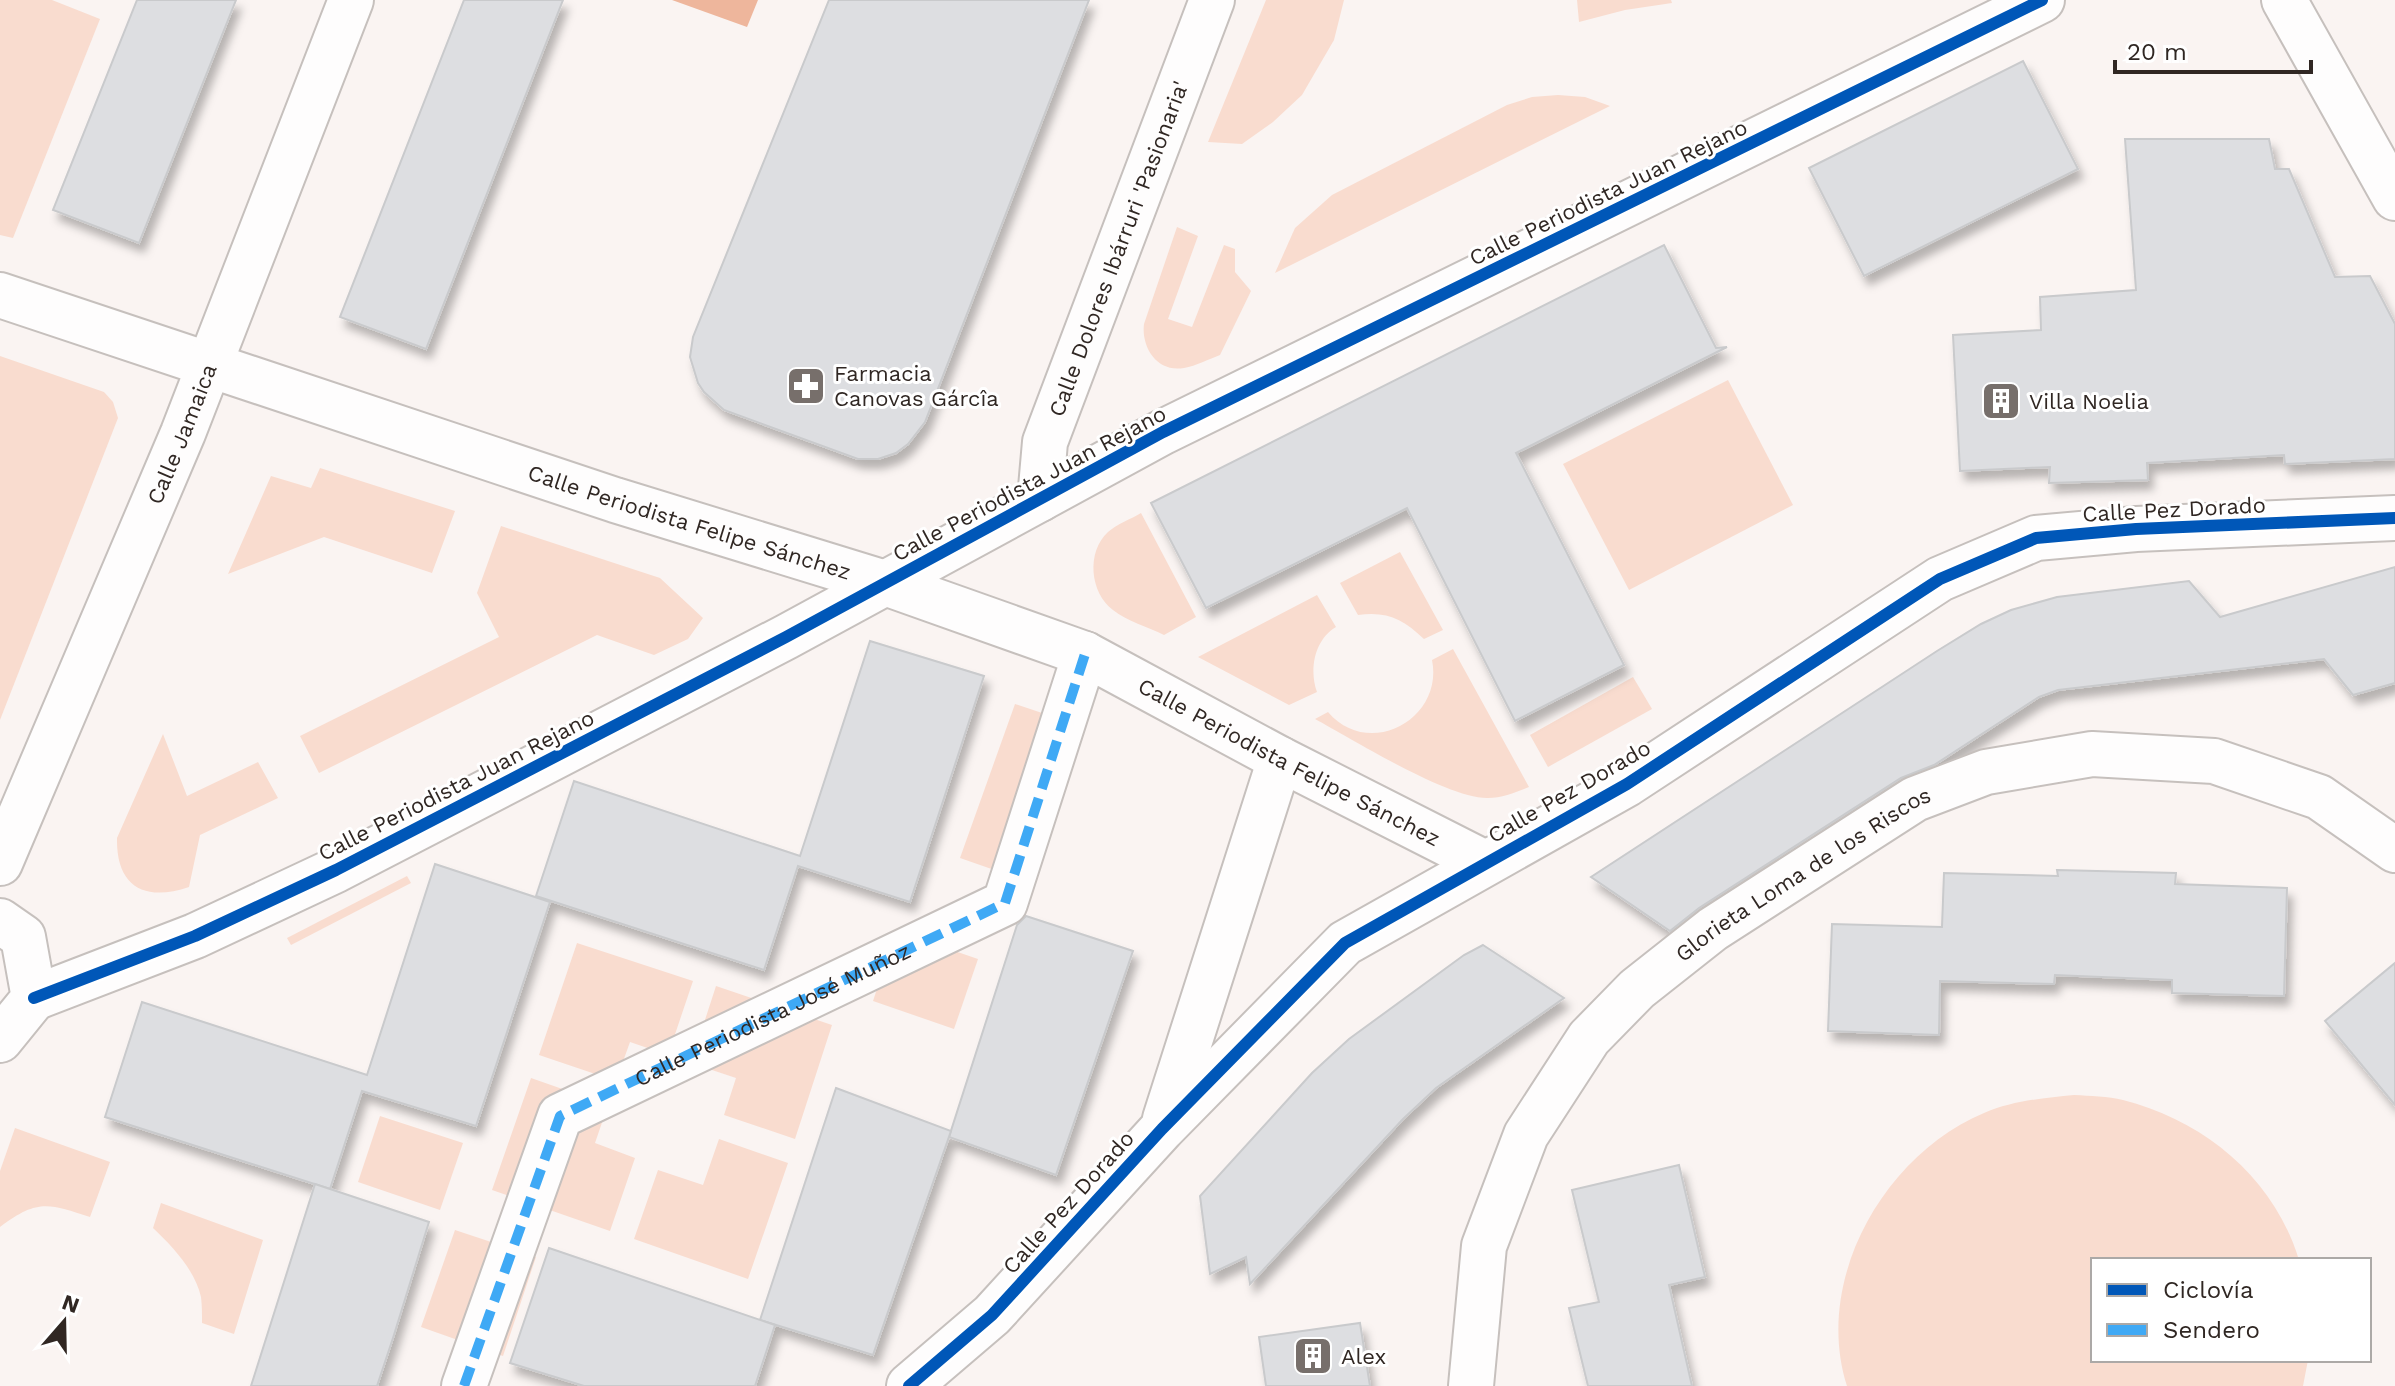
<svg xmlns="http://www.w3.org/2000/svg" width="2395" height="1386" font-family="'Work Sans',sans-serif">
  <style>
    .green { fill: #f9dccf }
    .water { fill: #eeb69c }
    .building { fill: #dddee1; stroke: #c9cacc; stroke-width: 2; filter: url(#shadow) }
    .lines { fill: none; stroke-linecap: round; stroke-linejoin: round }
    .minor-casing { stroke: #c6c0bd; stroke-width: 48 }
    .minor { stroke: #fefdfd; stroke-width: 44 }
    .quiet { stroke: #3fa9f5; stroke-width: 10; stroke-dasharray: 20 10; stroke-linecap: butt }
    .cycleway-casing { stroke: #fff; stroke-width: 17 }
    .cycleway { stroke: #0057b8; stroke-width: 12 }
    .labels { text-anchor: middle; stroke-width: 6; stroke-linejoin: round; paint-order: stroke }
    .street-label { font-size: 22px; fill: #302723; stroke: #fff }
    .poi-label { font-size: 22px; fill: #302723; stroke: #fff; text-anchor: start }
  </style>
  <defs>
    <filter id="shadow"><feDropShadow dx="5" dy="9" stdDeviation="4" flood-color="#0004"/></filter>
  </defs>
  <rect width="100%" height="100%" fill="#faf4f2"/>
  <!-- green -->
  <g class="green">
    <path d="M0 0H52L100 19 13 238 0 235Z"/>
    <path d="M1266 0H1344L1334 40 1302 95 1273 122 1242 144 1208 142Z"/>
    <path d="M1577 0H1671L1672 3 1625 10 1579 22Z"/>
    <path d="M1558 95 1585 97 1610 106 1275 273 1295 228 1332 195 1507 105 1532 97Z"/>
    <path d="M1177 227 1198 236 1168 319 1192 327 1224 245 1235 249V272L1251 291 1220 355C1209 359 1196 366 1184 368 1157 373 1141 347 1144 324Z"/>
    <path d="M0 356 104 392 113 402 118 418 0 720Z"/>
    <path d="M1728 380 1793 505 1629 590 1563 464Z"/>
    <path d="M320 468 455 511 432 573 324 537 228 574 271 476 311 488Z"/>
    <path d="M1141 513 1196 617 1164 635C1148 627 1127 621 1113 610 1090 593 1086 552 1108 532 1117 524 1131 519 1141 513Z"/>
    <path d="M501 526 660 578 703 618 688 639 654 655 597 635 319 773 300 736 499 637 477 593Z"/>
    <path d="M1400 552 1443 630 1424 639C1403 619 1387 611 1358 615L1340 583Z"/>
    <path d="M1317 595 1336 627C1314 640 1309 670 1317 692L1289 705 1198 657Z"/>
    <path d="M1453 649 1529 787C1516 792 1502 798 1488 798 1448 799 1354 740 1315 719L1328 712C1369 760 1444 719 1432 660Z"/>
    <path d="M1633 677 1652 709 1548 767 1530 735Z"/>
    <path d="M1015 704 1057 718 1003 873 960 858Z"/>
    <path d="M163 734 187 796 258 762 278 798 200 835 189 887C145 902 116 887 117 838Z"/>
    <path d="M407 876 411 883 291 945 287 938Z"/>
    <path d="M896 931 978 959 954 1029 873 1001Z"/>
    <path d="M577 943 693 981 668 1055 630 1042 616 1081 539 1055Z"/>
    <path d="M716 986 832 1025 795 1139 724 1115 736 1078 691 1063Z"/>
    <path d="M531 1078 608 1105 595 1143 635 1158 610 1231 492 1190Z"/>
    <path d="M2074 1095C2090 1096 2108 1096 2123 1100 2205 1121 2274 1178 2299 1260H2093V1360H2308L2303 1386H1847C1813 1280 1884 1155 1984 1113 2012 1101 2043 1098 2074 1095Z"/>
    <path d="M380 1116 463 1143 440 1210 358 1182Z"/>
    <path d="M15 1128 110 1162 90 1217C48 1203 37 1199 0 1227V1171Z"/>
    <path d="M719 1139 788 1163 748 1279 634 1239 658 1170 703 1185Z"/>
    <path d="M161 1203 263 1240 234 1334 202 1323C202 1314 202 1305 201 1297 195 1270 172 1246 153 1228Z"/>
    <path d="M455 1230 536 1257 503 1356 421 1327Z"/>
  </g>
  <!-- water -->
  <path class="water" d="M672 0H758L747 27Z"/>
  <!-- building -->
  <g class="building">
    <path d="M137 0H236L139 243 53 210Z"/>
    <path d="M464 0H563L426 349 340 317Z"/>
    <path d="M829 0H1089L925 422 908 444 896 453 878 459H858L724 410 704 392 698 383 690 357 693 337Z"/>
    <path d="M2023 61 2078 169 1864 276 1809 168Z"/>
    <path d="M2125 139H2269L2275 169H2289L2335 277 2370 276 2395 324V459L2285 464 2284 455 2147 463 2148 480 2049 483 2050 467 1960 471 1953 335 2041 330 2040 297 2136 290Z"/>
    <path d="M1664 245 1716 348 1727 347 1516 453 1624 665 1515 721 1407 508 1206 608 1151 503Z"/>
    <path d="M2395 567V683L2353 695 2324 659 2058 690 2039 697 1934 765 1901 778 1699 908 1670 931 1591 877 1937 651 1981 624 2011 610 2057 597 2189 581 2220 617Z"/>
    <path d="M870 641 984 676 910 902 798 866 764 970 536 896 574 781 800 856Z"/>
    <path d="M435 864 550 902 476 1126 362 1091 330 1189 105 1117 142 1002 367 1075Z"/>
    <path d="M2057 870 2176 873 2175 884 2287 888 2284 996 2172 993V980L2055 975 2054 984 1940 981 1939 1035 1828 1031 1832 924 1942 927 1944 873 2058 876Z"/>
    <path d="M1026 916 1133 951 1056 1175 949 1137 1017 925Z"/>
    <path d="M1483 945 1564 998 1436 1088 1403 1119 1250 1284 1246 1257 1210 1274 1200 1196 1312 1073 1349 1039 1464 955Z"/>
    <path d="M2395 963V1105L2325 1021Z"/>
    <path d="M836 1088 951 1131 873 1355 760 1320Z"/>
    <path d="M1679 1165 1705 1277 1669 1285 1692 1386H1588L1569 1308 1599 1302 1572 1190Z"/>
    <path d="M315 1184 429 1222 393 1338 377 1386H251Z"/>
    <path d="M549 1248 775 1325 755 1386H584L510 1363Z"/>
    <path d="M1360 1323 1370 1386H1266L1259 1337Z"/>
  </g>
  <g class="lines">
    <defs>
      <g id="minor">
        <path d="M2284 0 2395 198"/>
        <path id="s1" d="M0 295 615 500 885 583 1085 654 1280 759 1485 863"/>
        <path id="s2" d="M1040 499 1045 442 1212 0"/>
        <path id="s3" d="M0 863 183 433 351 0"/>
        <path d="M0 921 23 937 34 998 0 1040"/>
        <path d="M34 998 195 936 336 870 786 637 1163 432 2042 0"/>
        <path d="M1165 1119 1280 759"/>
        <path id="s4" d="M464 1386 560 1116 1005 903 1085 654"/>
        <path d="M909 1386 992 1315 1162 1129 1345 943 1627 784 1940 579 2036 538 2136 529 2395 518"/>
        <path id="s5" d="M1471 1386 1484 1246 1526 1135 1589 1038 1637 989 1713 929 1915 799 1986 772 2092 754 2214 761 2319 797 2395 850"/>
      </g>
    </defs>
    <!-- minor casing -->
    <use href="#minor" class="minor-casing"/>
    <!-- minor -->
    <use href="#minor" class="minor"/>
    <!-- quiet -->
    <path class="quiet" d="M464 1386 560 1116 1005 903 1085 654"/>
    <defs>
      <g id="cycleway">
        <path d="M34 998 195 936 336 870 786 637 1163 432 2042 0"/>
        <path d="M909 1386 992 1315 1162 1129 1345 943 1627 784 1940 579 2036 538 2136 529 2395 518"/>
      </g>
    </defs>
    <!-- cycleway casing -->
    <use href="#cycleway" class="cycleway-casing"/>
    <!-- cycleway -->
    <use href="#cycleway" class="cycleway"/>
  </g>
  <!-- icons -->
  <defs>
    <symbol id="pharmacy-square" viewBox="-11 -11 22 22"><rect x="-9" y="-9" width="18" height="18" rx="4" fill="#776f6b" stroke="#fff"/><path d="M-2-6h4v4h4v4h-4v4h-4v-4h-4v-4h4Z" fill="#fff"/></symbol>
    <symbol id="building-square" viewBox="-11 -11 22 22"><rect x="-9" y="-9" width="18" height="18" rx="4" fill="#776f6b" stroke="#fff"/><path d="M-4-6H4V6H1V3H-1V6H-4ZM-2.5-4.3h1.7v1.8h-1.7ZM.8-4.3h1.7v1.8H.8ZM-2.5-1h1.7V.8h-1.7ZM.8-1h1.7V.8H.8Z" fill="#fff"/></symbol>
  </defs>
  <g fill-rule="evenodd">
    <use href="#pharmacy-square" x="784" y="364" width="44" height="44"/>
    <use href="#building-square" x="1979" y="379" width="44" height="44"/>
    <use href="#building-square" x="1291" y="1334" width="44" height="44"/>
  </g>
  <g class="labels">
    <!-- street labels -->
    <g class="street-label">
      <text transform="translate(1608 192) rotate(-26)" y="8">Calle Periodista Juan Rejano</text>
      <text dy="8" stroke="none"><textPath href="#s2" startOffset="264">Calle Dolores Ibárruri 'Pasionaria'</textPath></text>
      <text dy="8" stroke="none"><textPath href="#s3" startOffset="466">Calle Jamaica</textPath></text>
      <text transform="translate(1029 483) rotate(-28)" y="8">Calle Periodista Juan Rejano</text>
      <text transform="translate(2174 509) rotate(-3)" y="8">Calle Pez Dorado</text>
      <text dy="8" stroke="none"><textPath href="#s1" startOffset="726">Calle Periodista Felipe Sánchez</textPath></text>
      <text dy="8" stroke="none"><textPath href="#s1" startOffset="1374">Calle Periodista Felipe Sánchez</textPath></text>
      <text transform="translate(456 785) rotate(-27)" y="8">Calle Periodista Juan Rejano</text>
      <text transform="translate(1569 791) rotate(-30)" y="8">Calle Pez Dorado</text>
      <text dy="8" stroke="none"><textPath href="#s5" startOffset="646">Glorieta Loma de los Riscos</textPath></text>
      <text dy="8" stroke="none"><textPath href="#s4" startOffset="522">Calle Periodista José Muñoz</textPath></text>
      <text transform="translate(1068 1202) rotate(-48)" y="8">Calle Pez Dorado</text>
    </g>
    <!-- poi labels -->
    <g class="poi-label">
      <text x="834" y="381">Farmacia<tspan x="834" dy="25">Canovas Gárcîa</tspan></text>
      <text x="2029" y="409">Villa Noelia</text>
      <text x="1341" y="1364">Alex</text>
    </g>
  </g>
  <!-- legend -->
  <rect x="2091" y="1258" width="280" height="104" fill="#ffffff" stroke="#aca9a7" stroke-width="2"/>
  <rect x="2107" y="1284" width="40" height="12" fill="#0057b8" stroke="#aca9a7" stroke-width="2"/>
  <text x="2163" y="1298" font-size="24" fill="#302723">Ciclovía</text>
  <rect x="2107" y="1324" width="40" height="12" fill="#3fa9f5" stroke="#aca9a7" stroke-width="2"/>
  <text x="2163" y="1338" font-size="24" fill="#302723">Sendero</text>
  <!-- north arrow -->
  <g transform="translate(64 1322) rotate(20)" stroke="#ffffff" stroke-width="6" paint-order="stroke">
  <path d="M0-6L14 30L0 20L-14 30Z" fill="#302723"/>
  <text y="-12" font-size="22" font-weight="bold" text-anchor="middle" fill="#302723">N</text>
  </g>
  <!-- scale -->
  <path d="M2115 60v12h196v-12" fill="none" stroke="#302723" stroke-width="4"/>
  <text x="2127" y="60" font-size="24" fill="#302723" stroke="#ffffff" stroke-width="6" paint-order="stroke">20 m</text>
</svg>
